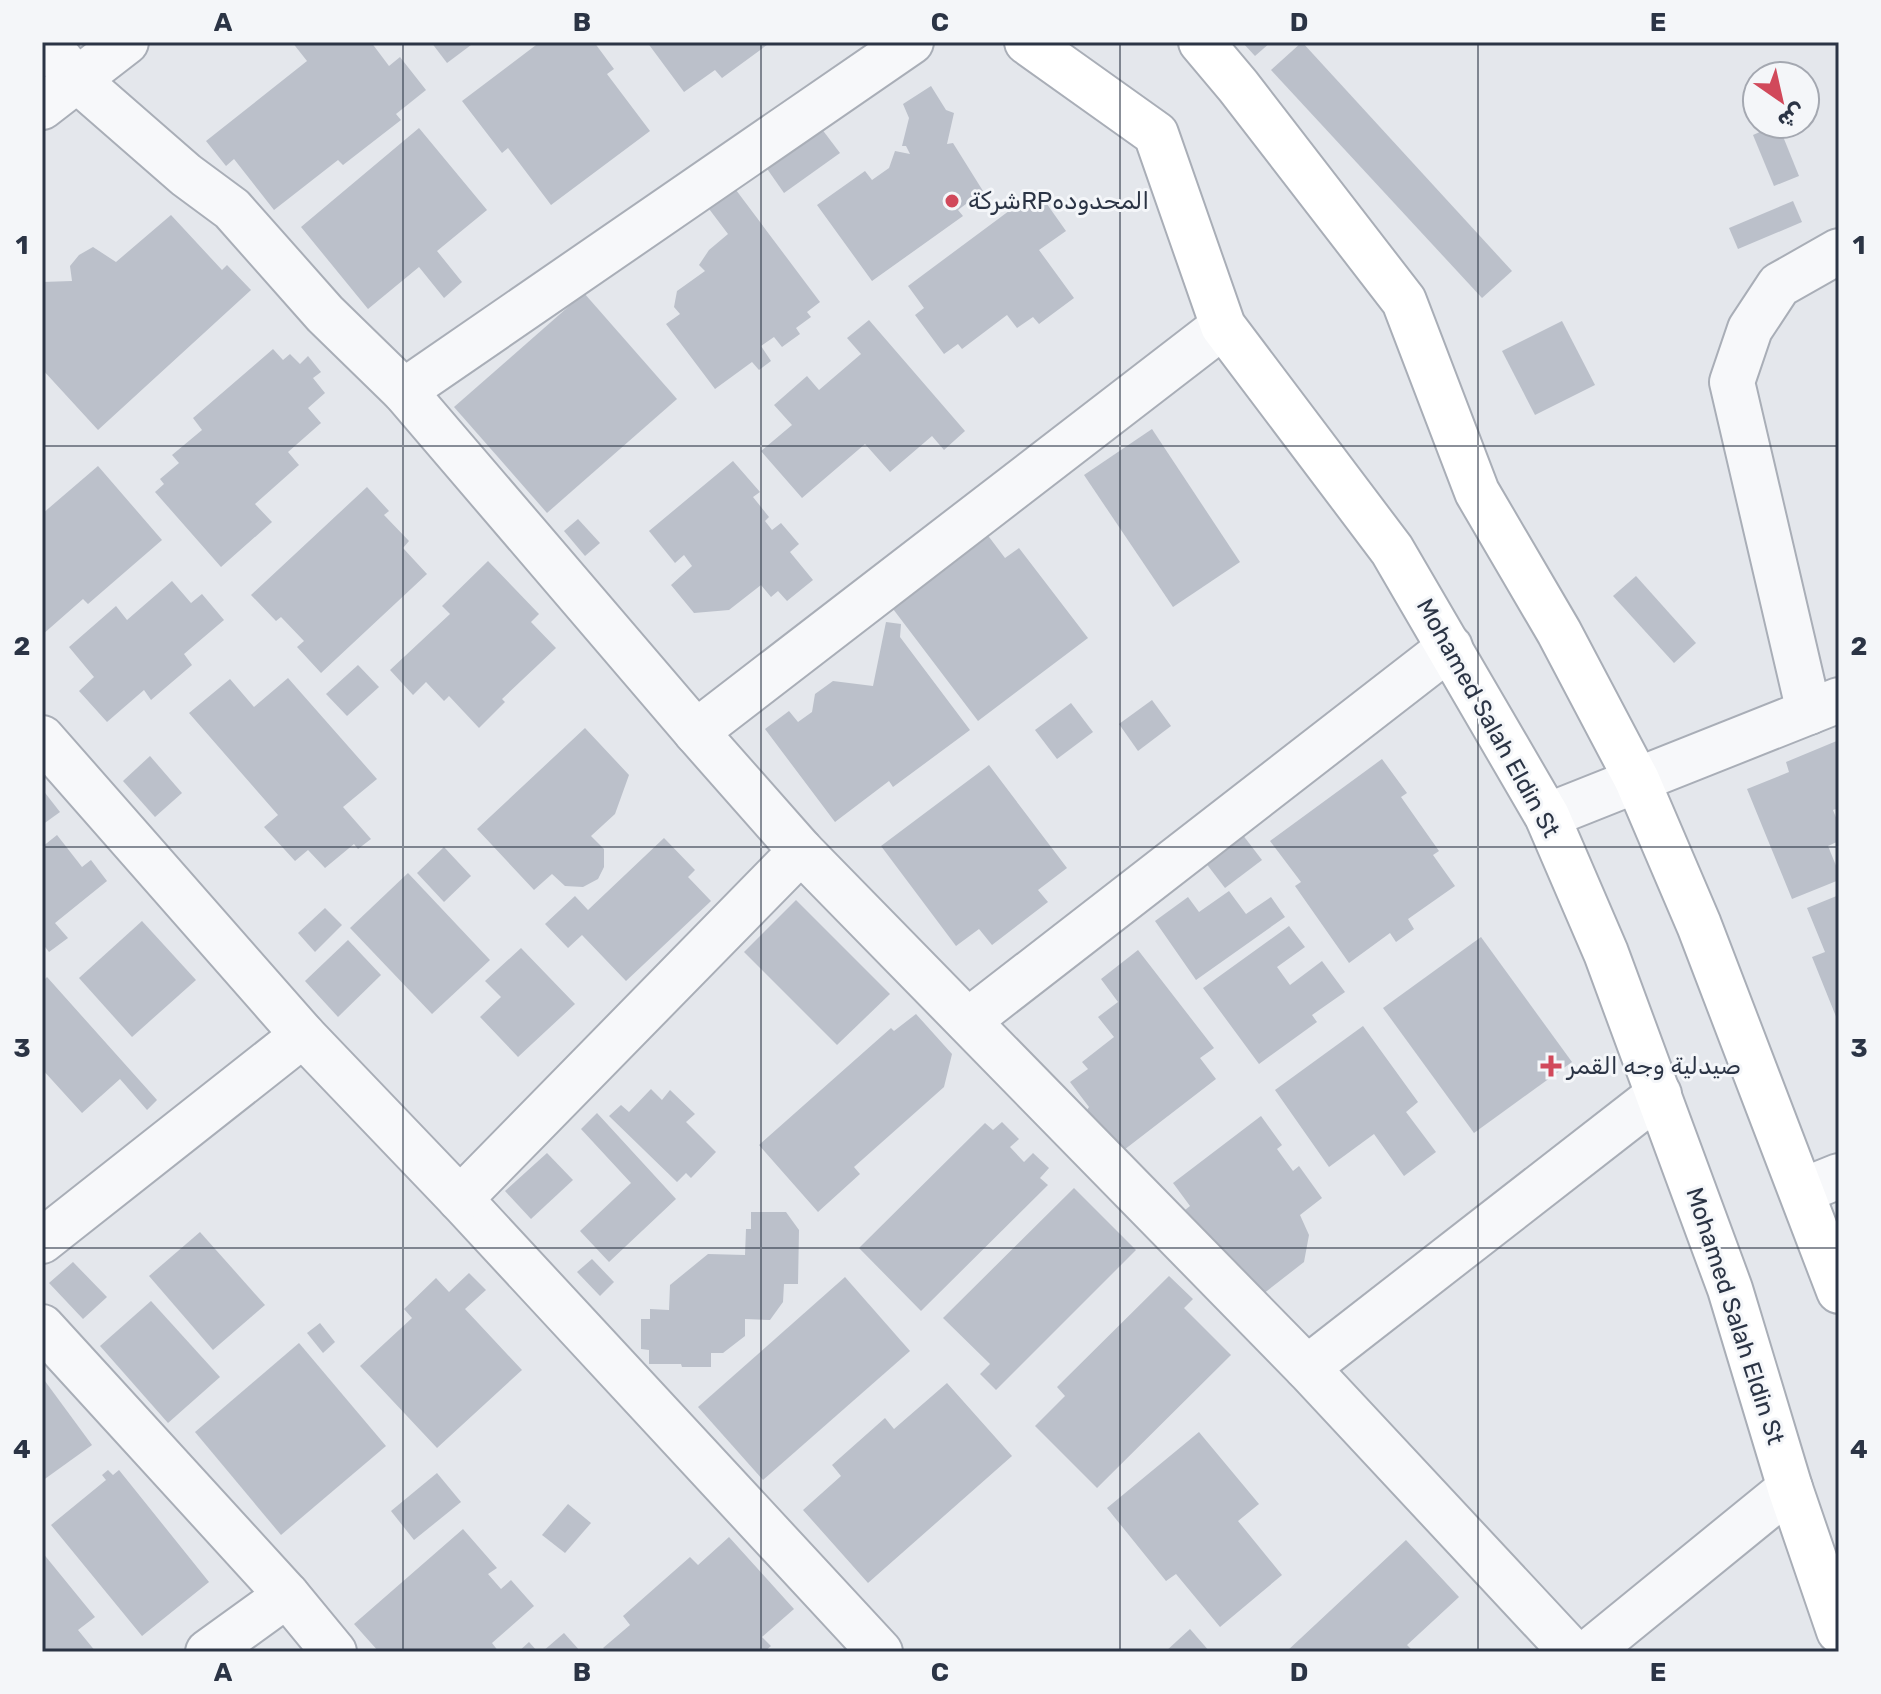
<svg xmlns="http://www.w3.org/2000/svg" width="1881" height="1694" font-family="Rubik,Vazirmatn,sans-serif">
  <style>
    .building { fill: #bbc0ca }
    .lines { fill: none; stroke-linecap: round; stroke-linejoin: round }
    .street-casing { stroke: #a9aeb7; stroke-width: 48 }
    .secondary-casing { stroke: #a9aeb7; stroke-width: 48 }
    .street { stroke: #f7f8fa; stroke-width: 44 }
    .secondary { stroke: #fff; stroke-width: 44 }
    .grid { fill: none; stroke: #2b3445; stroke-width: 2; stroke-opacity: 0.55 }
    .poi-dot { fill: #d1495b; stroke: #f4f6f9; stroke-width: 3 }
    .labels { text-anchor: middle; stroke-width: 6; stroke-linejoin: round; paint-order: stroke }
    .poi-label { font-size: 24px; fill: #2b3445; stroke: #f4f6f9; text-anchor: start }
    .street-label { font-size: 24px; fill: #2b3445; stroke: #f4f6f9 }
    .neatline { fill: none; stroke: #2b3445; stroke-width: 3 }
    .grid-label { font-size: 26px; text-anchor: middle; font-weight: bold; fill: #2b3445 }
  </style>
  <rect width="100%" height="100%" fill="#e4e7ec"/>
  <!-- building -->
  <g class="building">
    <path d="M292 42H371L389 66 400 57 426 90 396 114 401 120 343 165 338 160 274 210 234 159 226 166 206 141 307 61Z"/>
    <path d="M431 42H475L447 63Z"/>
    <path d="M540 42H594L614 69 607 74 650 131 551 205 508 148 502 153 462 101Z"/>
    <path d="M647 42H771L722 78 715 70 684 92Z"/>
    <path d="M1242 42H1271L1255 56Z"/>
    <path d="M1302 42 1512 271 1482 298 1271 70Z"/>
    <path d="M931 86 946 110 954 113 947 144 953 143 983 191 958 210 963 216 872 281 817 205 865 171 872 180 889 168 895 151 910 154 906 146H902L909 118 903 104Z"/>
    <path d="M818 124 840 153 784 193 763 163Z"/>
    <path d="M1778 124 1799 176 1774 186 1753 135Z"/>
    <path d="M419 128 487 210 437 251 462 282 444 298 419 267 368 309 301 227Z"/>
    <path d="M727 178 820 302 807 312 811 317 796 328 800 334 782 347 774 337 761 346 771 361 759 370 752 362 715 389 666 324 680 314 674 307 677 291 705 271 699 265 709 250 728 234 700 197Z"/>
    <path d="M1037 190 1066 231 1039 250 1074 298 1039 324 1033 317 1017 328 1007 315 962 349 958 344 944 354 915 315 924 308 908 286Z"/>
    <path d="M1793 201 1802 222 1738 249 1729 228Z"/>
    <path d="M171 215 222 270 227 265 251 290 98 430 42 369V282L72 281 70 266 79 255 93 247 116 262Z"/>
    <path d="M584 293 677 399 547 513 454 407Z"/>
    <path d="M869 320 965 431 944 450 932 436 890 472 865 444 802 498 761 451 792 425 774 405 807 376 819 390 861 354 847 338Z"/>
    <path d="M1562 321 1595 385 1535 415 1502 351Z"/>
    <path d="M273 349 283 360 290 354 300 364 308 356 321 372 313 378 325 393 308 408 321 423 288 452 299 465 255 504 272 522 221 567 155 492 164 484 160 479 179 463 172 455 202 430 193 418Z"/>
    <path d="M1152 429 1240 562 1173 607 1084 475Z"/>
    <path d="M733 461 760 492 753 497 769 517 765 521 772 530 781 523 799 544 790 552 813 580 787 601 778 591 771 597 761 585 729 610 694 613 671 585 692 566 684 555 675 563 649 531Z"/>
    <path d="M98 466 162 540 88 604 83 599 42 635V514Z"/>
    <path d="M367 487 389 511 384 515 409 541 403 548 427 574 321 673 297 647 304 641 281 617 276 621 251 595Z"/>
    <path d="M578 519 600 543 585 556 564 531Z"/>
    <path d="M983 529 1005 558 1019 548 1088 638 978 721 887 601Z"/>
    <path d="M488 561 539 614 531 622 556 648 502 699 505 702 479 728 449 696 444 701 426 682 413 695 390 670 450 614 442 606Z"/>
    <path d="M1636 576 1696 643 1674 663 1613 596Z"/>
    <path d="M172 581 191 603 202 594 224 620 184 654 192 665 151 700 144 690 107 722 79 691 94 677 69 647 116 606 127 620Z"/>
    <path d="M886 622 901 624 900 637 970 730 893 787 889 781 835 822 765 729 789 711 798 722 812 712 815 694 833 681 873 686Z"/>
    <path d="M358 665 379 687 347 716 326 694Z"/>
    <path d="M288 678 377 779 343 807 371 839 358 849 354 844 325 868 308 850 295 861 264 827 278 815 189 713 230 679 254 707Z"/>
    <path d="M1152 700 1171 726 1138 751 1119 724Z"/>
    <path d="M1071 703 1093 732 1057 759 1035 730Z"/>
    <path d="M585 728 629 775 615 814 591 836 604 849V867L598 879 583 887 565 886 552 874 534 890 477 829Z"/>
    <path d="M1839 740V808L1833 810 1839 825V841L1828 846 1839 873V880L1792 899 1747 789 1789 772 1786 762Z"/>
    <path d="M150 756 182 793 155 817 123 781Z"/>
    <path d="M1382 759 1407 793 1401 797 1439 851 1433 855 1455 886 1408 919 1414 929 1396 942 1390 933 1349 963 1295 886 1301 882 1270 841Z"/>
    <path d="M989 765 1067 868 1038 890 1048 902 992 945 979 929 956 946 881 846Z"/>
    <path d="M42 789 60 812 42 825Z"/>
    <path d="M1239 830 1262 860 1225 888 1202 858Z"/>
    <path d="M57 835 82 867 91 860 107 881 55 923 68 938 49 952 42 943V847Z"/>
    <path d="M664 838 695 870 688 877 711 901 626 981 582 935 568 948 545 924 575 896 588 910Z"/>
    <path d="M444 847 471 876 444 902 417 873Z"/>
    <path d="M408 873 490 960 432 1014 350 928Z"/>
    <path d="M1229 891 1246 914 1271 897 1285 917 1196 980 1155 921 1188 897 1199 912Z"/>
    <path d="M1839 895V1024L1812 957 1825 952 1807 908Z"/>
    <path d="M796 900 890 994 837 1045 744 952Z"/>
    <path d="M325 908 342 925 315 952 298 933Z"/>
    <path d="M142 921 196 980 132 1037 79 978Z"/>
    <path d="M1289 926 1305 947 1277 967 1290 985 1322 961 1345 992 1312 1015 1317 1022 1259 1064 1203 988Z"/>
    <path d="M1481 937 1572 1062 1474 1133 1383 1008Z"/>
    <path d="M348 940 381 975 338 1017 305 981Z"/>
    <path d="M521 948 575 1004 518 1057 480 1017 501 997 485 981Z"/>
    <path d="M1138 950 1214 1048 1200 1058 1216 1079 1120 1153 1087 1110 1089 1107 1070 1082 1088 1069 1082 1062 1114 1037 1098 1017 1118 1002 1101 979Z"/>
    <path d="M47 977 157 1100 147 1110 120 1079 82 1113 42 1069V982Z"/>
    <path d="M916 1014 952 1054 944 1087 854 1167 860 1174 818 1212 759 1145 891 1028 894 1031Z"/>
    <path d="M1363 1026 1418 1102 1406 1112 1436 1152 1404 1176 1374 1134 1329 1167 1275 1090Z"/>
    <path d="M651 1089 662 1100 670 1090 695 1114 686 1122 716 1152 691 1178 686 1173 677 1182 609 1116 621 1105 629 1112Z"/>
    <path d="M597 1113 676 1199 609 1262 580 1231 631 1183 581 1129Z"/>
    <path d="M1261 1116 1282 1145 1277 1149 1293 1171 1299 1166 1322 1198 1300 1215 1309 1235 1304 1262 1249 1305 1180 1214 1190 1206 1173 1183Z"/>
    <path d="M1002 1122 1019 1139 1010 1147 1024 1162 1033 1153 1049 1168 1040 1178 1048 1185 921 1311 859 1248 985 1123 993 1130Z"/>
    <path d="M547 1153 573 1180 531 1219 505 1191Z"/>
    <path d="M1074 1188 1136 1250 996 1390 980 1374 990 1364 943 1318Z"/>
    <path d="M751 1212H786L799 1230 798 1284H784L783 1302 770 1320 745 1319V1336L723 1353H711V1367H682L681 1364H649V1350L641 1349V1319H650V1309L669 1310 670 1285 708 1254 745 1255 746 1229H751Z"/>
    <path d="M200 1232 265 1305 213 1350 149 1276Z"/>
    <path d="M592 1259 614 1282 600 1296 577 1272Z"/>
    <path d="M73 1262 107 1297 83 1319 49 1283Z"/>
    <path d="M469 1273 486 1290 465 1309 522 1370 437 1448 360 1366 412 1318 404 1309 436 1278 449 1292Z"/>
    <path d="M1169 1276 1193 1299 1184 1308 1231 1355 1097 1488 1035 1426 1065 1396 1057 1387Z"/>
    <path d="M845 1277 910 1351 763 1480 698 1407Z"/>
    <path d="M151 1301 220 1377 168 1423 100 1346Z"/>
    <path d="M320 1323 335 1342 323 1353 307 1333Z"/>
    <path d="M299 1343 386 1446 281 1535 195 1432Z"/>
    <path d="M42 1377 92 1445 42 1481Z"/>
    <path d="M947 1383 1012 1456 868 1583 803 1510 841 1476 832 1465 885 1418 894 1429Z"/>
    <path d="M1199 1432 1259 1504 1238 1521 1282 1575 1220 1627 1176 1574 1166 1581 1107 1508Z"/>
    <path d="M108 1470 113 1475 119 1470 209 1582 142 1636 51 1525 106 1480 102 1475Z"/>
    <path d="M437 1473 461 1502 414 1540 391 1511Z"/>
    <path d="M568 1504 591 1523 565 1553 542 1535Z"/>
    <path d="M463 1529 497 1568 488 1574 501 1589 511 1580 534 1606 492 1643 499 1652H379L354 1624Z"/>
    <path d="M729 1537 794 1609 762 1637 771 1646 764 1652H607L603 1648 630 1625 623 1616 690 1557 698 1565Z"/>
    <path d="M1406 1540 1459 1597 1407 1645 1414 1652H1286Z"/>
    <path d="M42 1552 95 1617 78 1630 96 1652H42Z"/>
    <path d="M1190 1629 1210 1652H1165Z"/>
    <path d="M564 1633 581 1652H542Z"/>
    <path d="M529 1642 538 1652H518Z"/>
  </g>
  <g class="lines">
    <defs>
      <g id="street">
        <path d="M46 42 76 79 186 175 232 209 325 314 404 391 696 732 801 851 1307 1368 1572 1652"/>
        <path d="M42 107 126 42"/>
        <path d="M404 391 911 42"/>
        <path d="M1809 712 1732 382 1750 329 1779 285 1839 251"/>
        <path d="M696 732 1223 326"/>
        <path d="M42 738 303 1035 460 1199 880 1652"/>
        <path d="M1547 816 1839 700"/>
        <path d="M968 1021 1450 647"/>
        <path d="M1802 1191 1839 1176"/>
        <path d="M460 1199 801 851"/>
        <path d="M42 1241 303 1035"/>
        <path d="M42 1327 287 1595 334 1652"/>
        <path d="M1307 1368 1659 1094"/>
        <path d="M208 1652 287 1595"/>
        <path d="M1589 1652 1790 1488"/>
      </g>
      <g id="secondary">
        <path d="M1027 42 1156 134 1223 326 1392 550 1547 816 1606 953 1730 1289 1790 1488 1839 1631"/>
        <path d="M1201 42 1238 86 1404 301 1477 492 1559 632 1637 780 1699 925 1839 1291"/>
      </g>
    </defs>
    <!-- street casing -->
    <use href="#street" class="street-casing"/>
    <!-- secondary casing -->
    <use href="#secondary" class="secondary-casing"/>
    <!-- street -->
    <use href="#street" class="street"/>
    <!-- secondary -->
    <use href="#secondary" class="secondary"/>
  </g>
  <!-- grid -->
  <path class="grid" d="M403 42V1652M761 42V1652M1120 42V1652M1478 42V1652M42 446H1839M42 847H1839M42 1248H1839"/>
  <!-- markers -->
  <g class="poi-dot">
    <circle cx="952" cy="201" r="8"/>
    <path d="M1547 1054h8v8h8v8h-8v8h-8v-8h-8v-8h8z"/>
  </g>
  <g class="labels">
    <!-- poi labels -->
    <g class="poi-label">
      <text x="968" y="209">شركةRPالمحدوده</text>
      <text x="1567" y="1074">صيدلية وجه القمر</text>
    </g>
    <!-- street labels -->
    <g class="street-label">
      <text transform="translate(1488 718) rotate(61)" y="8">Mohamed Salah Eldin St</text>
      <text transform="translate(1735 1316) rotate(72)" y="8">Mohamed Salah Eldin St</text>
    </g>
  </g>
  <!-- border -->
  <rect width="1881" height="1694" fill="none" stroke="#f4f6f9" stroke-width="88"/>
  <!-- north arrow -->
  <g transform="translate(1781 100) rotate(146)"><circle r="38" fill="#f4f6f9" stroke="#a4a8b1" stroke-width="2"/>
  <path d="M0-6L14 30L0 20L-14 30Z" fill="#d1495b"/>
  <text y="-12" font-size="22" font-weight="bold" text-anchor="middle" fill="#2b3445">ش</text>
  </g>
  <rect x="44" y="44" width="1793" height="1606" class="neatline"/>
  <g class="grid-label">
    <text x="223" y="31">A</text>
    <text x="582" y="31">B</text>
    <text x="940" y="31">C</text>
    <text x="1299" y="31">D</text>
    <text x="1658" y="31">E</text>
    <text x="22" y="254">1</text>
    <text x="1859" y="254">1</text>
    <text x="22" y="655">2</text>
    <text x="1859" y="655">2</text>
    <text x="22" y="1057">3</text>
    <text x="1859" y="1057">3</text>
    <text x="22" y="1458">4</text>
    <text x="1859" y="1458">4</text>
    <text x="223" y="1681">A</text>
    <text x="582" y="1681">B</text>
    <text x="940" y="1681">C</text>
    <text x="1299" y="1681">D</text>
    <text x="1658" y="1681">E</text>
  </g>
</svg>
